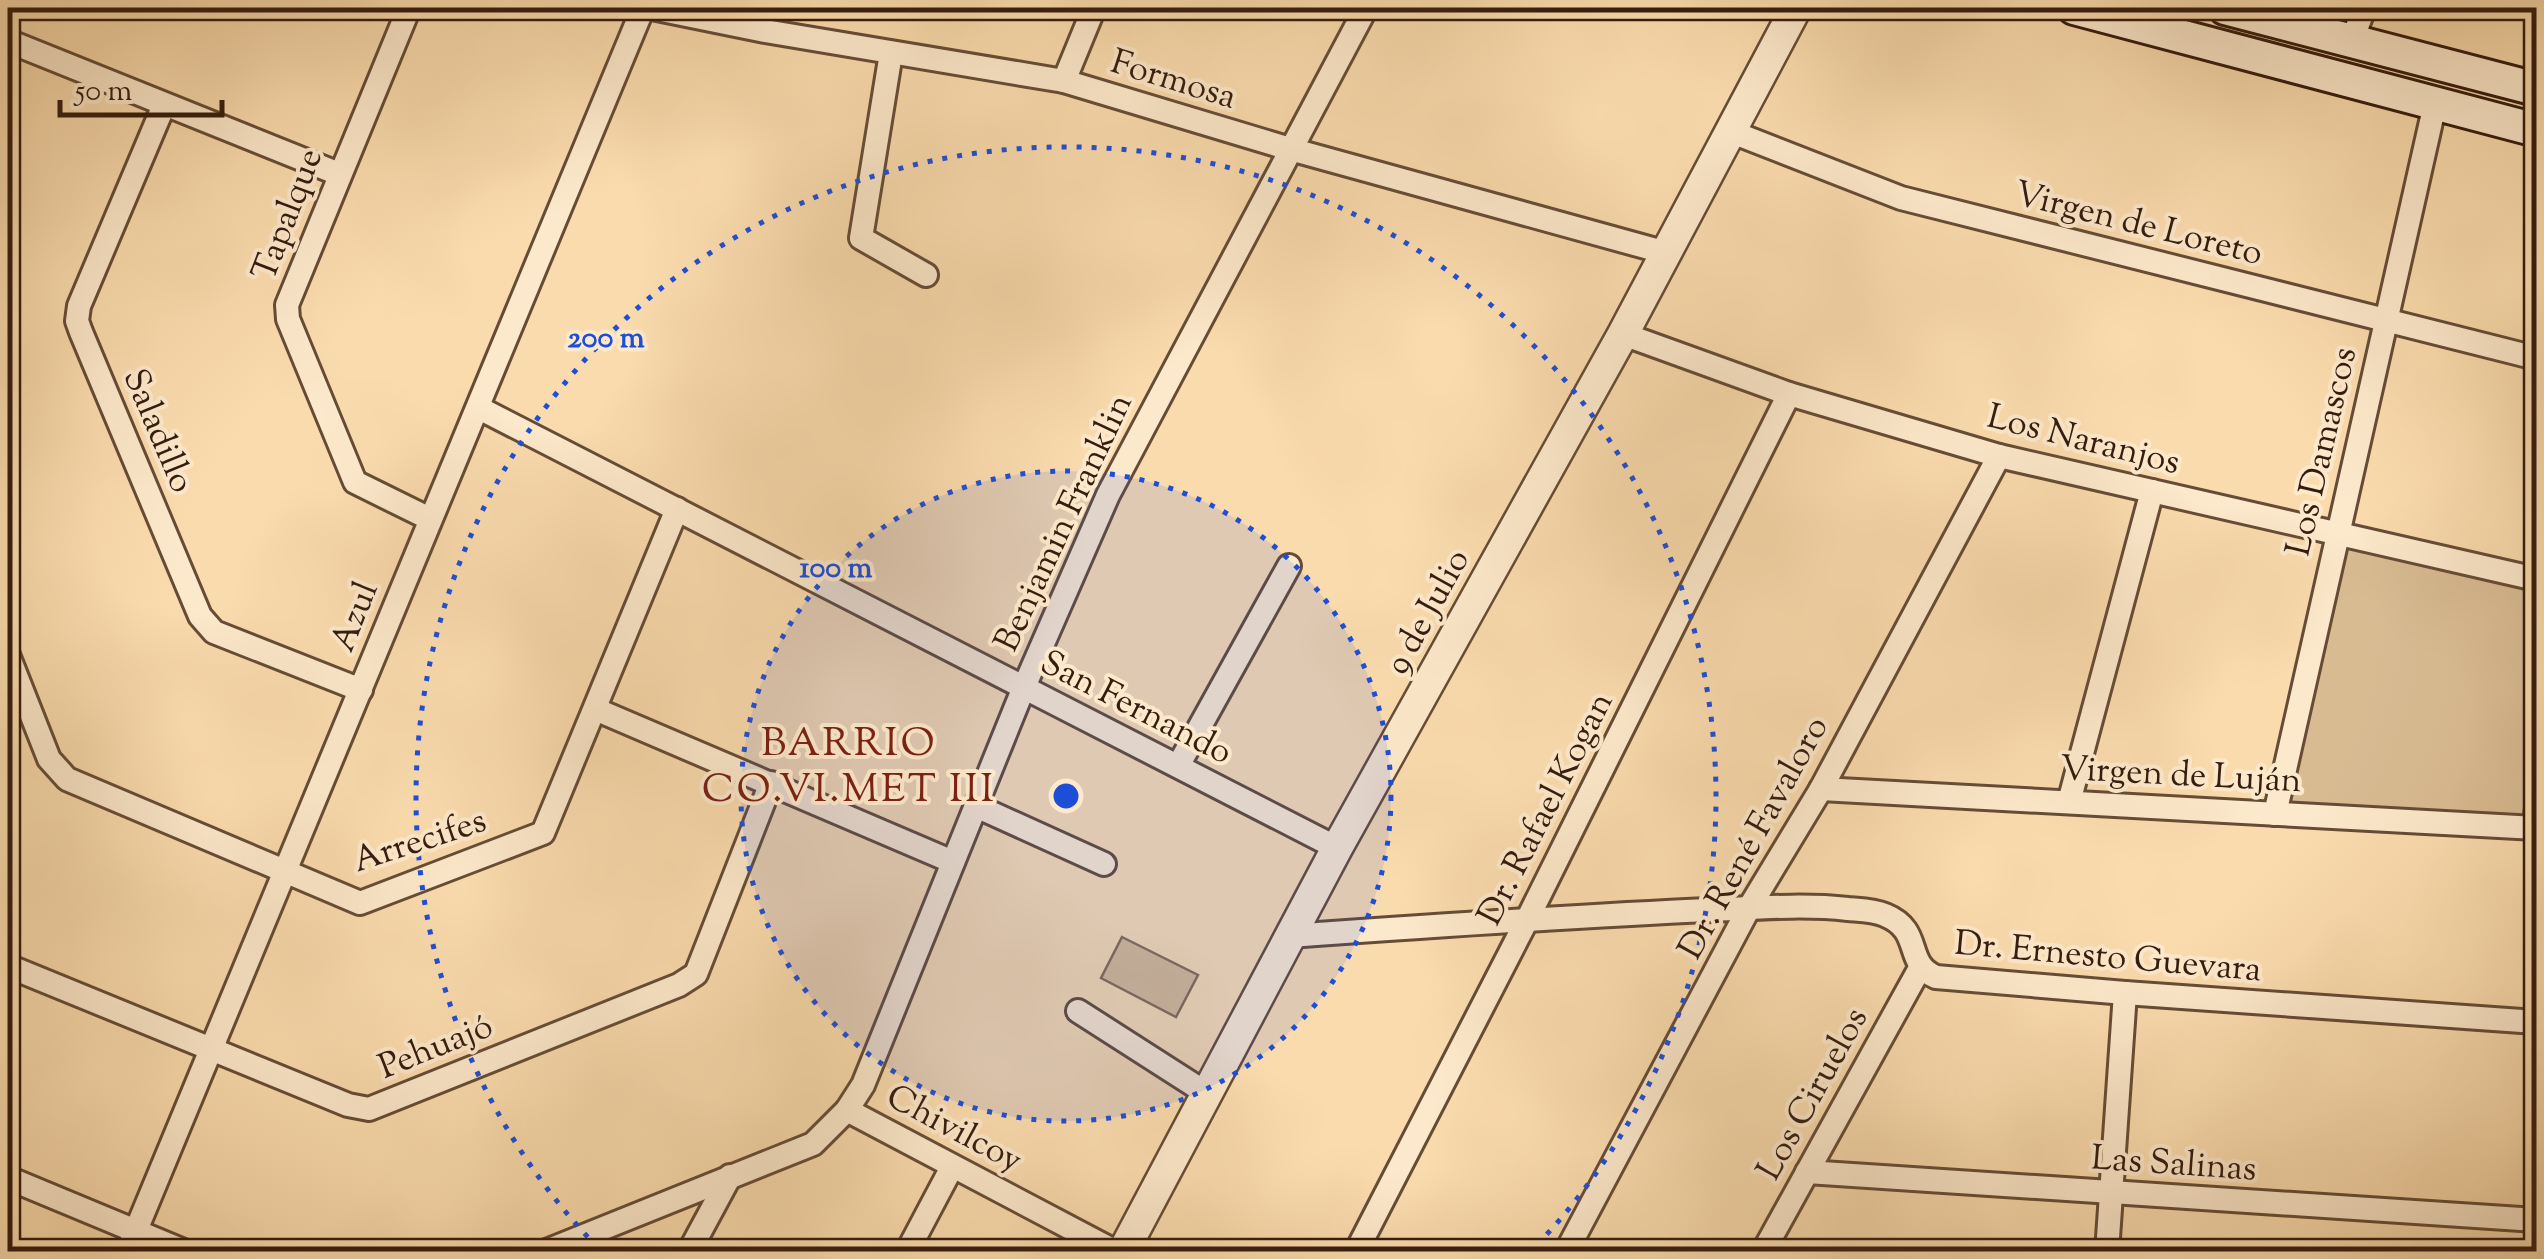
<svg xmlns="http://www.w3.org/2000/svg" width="2544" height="1259" font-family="'Sorts Mill Goudy',serif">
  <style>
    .green { fill: #d9bb92; stroke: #876c50; stroke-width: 2.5 }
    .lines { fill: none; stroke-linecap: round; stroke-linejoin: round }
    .minor-casing { stroke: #664c36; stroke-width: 28 }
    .tertiary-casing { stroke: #664c36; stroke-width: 35 }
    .secondary-casing { stroke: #351c0e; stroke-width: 38 }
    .minor { stroke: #fce8ca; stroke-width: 22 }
    .tertiary { stroke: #fce8ca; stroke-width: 30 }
    .secondary { stroke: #fce8ca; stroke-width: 32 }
    .ring { fill: none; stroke: #1d4ed8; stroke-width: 5; stroke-dasharray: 5 10 }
    .labels { text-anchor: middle; stroke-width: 8; stroke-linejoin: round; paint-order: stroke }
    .street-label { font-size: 35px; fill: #351c0e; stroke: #fce8ca }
    .quarter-label { font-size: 40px; letter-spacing: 2.5px; fill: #7a1f14; stroke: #fce8ca }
    .centre { fill: #1d4ed8; stroke: #fce8ca; stroke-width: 5 }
    .ring-label { font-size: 30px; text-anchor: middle; font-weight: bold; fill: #1d4ed8; stroke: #fce8ca; stroke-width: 8; stroke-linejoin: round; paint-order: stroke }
  </style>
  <rect width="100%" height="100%" fill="#fadbad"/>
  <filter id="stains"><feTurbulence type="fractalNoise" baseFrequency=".002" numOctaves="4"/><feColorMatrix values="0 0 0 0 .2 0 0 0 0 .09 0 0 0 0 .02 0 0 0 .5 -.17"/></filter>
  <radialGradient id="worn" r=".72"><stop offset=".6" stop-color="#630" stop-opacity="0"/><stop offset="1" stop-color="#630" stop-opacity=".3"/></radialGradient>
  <!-- green -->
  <g class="green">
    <path d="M2337 534 2536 579V755L2520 827 2275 814Z"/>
    <path d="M1122 937 1198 975 1176 1017 1101 978Z"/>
  </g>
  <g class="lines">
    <defs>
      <g id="minor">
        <path d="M409 8 287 305 288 319 355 482 430 519"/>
        <path d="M652 8 765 31 1064 81 1290 149 1667 253"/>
        <path d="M8 41 339 174"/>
        <path d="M2352 41 2364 8"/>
        <path d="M891 53 861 238 926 275"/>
        <path d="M1064 81 1094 8"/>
        <path d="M164 105 79 306 77 321 81 332 200 616 214 632 361 690"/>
        <path d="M1732 132 1901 198 2536 358"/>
        <path d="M1623 334 1789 394 1999 456 2536 579"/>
        <path d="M479 408 1337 848"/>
        <path d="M8 655 49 759 67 779 360 903 543 833 677 509"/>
        <path d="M595 709 953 862"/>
        <path d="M1178 766 1289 566"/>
        <path d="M1821 789 2536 828"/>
        <path d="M2069 802 2152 491"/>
        <path d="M976 806 1104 864"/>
        <path d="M2275 814 2435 104"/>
        <path d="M1290 936C1430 926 1570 916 1710 910 1756 908 1802 904 1848 909 1860 910 1874 910 1885 915 1924 931 1903 963 1936 977L2125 993 2536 1022"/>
        <path d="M8 966 348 1105 369 1109 679 985 696 974 771 783"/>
        <path d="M1078 1011 1206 1093"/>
        <path d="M847 1110 863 1085 1024 687 1108 495 1366 8"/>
        <path d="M1807 1172 2536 1220"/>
        <path d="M8 1178 186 1252"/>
        <path d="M127 1252 643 8"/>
        <path d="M544 1252 813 1144 847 1110 1116 1252"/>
        <path d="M689 1252 730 1176"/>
        <path d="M907 1252 952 1167"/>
        <path d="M1356 1252 1528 918 1789 394"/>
        <path d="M1566 1252 1749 908 1821 789 1999 456"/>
        <path d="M1763 1252 1920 968"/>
        <path d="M2107 1252 2125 993"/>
      </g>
      <path id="tertiary" d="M1123 1252 1337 848 1623 334 1796 8"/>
      <g id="secondary">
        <path d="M2074 8 2536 130"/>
        <path d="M2225 8 2536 89"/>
      </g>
    </defs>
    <!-- minor casing -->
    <use href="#minor" class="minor-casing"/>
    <!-- tertiary casing -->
    <use href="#tertiary" class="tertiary-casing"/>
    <!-- secondary casing -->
    <use href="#secondary" class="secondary-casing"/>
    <!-- minor -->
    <use href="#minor" class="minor"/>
    <!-- tertiary -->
    <use href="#tertiary" class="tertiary"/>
    <!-- secondary -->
    <use href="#secondary" class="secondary"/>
  </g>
  <!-- distance rings -->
  <circle cx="1066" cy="796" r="325" fill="#1d4ed8" fill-opacity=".12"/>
  <g class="ring">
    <circle cx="1066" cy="796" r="325"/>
    <path d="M598 1248A650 650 0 1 1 1534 1248"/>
  </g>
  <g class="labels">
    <!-- street labels -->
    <g class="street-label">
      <text transform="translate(1174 78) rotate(17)" y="12">Formosa</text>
      <text transform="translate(286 214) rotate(-69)" y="12">Tapalque</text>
      <text transform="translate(2139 222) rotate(14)" y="12">Virgen de Loreto</text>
      <text transform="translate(160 430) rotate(67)" y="12">Saladillo</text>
      <text transform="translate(2084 438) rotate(14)" y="12">Los Naranjos</text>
      <text transform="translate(2320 451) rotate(-77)" y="12">Los Damascos</text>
      <text transform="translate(1062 522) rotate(-65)" y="12">Benjamin Franklin</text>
      <text transform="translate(1426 611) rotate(-61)" y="12">9 de Julio</text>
      <text transform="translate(353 616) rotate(-68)" y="12">Azul</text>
      <text transform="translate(1137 706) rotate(27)" y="12">San Fernando</text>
      <text transform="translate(2181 773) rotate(3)" y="12">Virgen de Luján</text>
      <text transform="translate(1544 808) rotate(-63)" y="12">Dr. Rafael Kogan</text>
      <text transform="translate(1752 837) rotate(-61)" y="12">Dr. René Favaloro</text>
      <text transform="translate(419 839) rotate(-18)" y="12">Arrecifes</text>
      <text transform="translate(2108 955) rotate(5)" y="12">Dr. Ernesto Guevara</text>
      <text transform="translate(435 1045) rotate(-22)" y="12">Pehuajó</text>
      <text transform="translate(1811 1093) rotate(-61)" y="12">Los Ciruelos</text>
      <text transform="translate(955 1127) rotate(28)" y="12">Chivilcoy</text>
      <text transform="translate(2174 1162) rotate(4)" y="12">Las Salinas</text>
    </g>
    <!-- quarter labels -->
    <g class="quarter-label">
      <text x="849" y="755">BARRIO<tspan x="849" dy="46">CO.VI.MET III</tspan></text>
    </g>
  </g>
  <circle cx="1066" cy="796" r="15" class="centre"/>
  <g class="ring-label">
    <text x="606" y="347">200 m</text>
    <text x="836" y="577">100 m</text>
  </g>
  <!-- margin -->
  <rect width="2544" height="1259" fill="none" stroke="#fadbad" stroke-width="40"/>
  <rect x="10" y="10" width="2524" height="1239" fill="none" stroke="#351c0e" stroke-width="5"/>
  <rect x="20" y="20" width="2504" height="1219" fill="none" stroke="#351c0e" stroke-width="2.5"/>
  <!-- scale -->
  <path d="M60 100v15h162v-15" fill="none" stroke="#351c0e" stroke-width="5"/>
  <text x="75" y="100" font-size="30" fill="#351c0e" stroke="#fce8ca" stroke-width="8" paint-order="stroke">50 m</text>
  <rect width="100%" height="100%" filter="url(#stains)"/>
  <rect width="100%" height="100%" fill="url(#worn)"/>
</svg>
